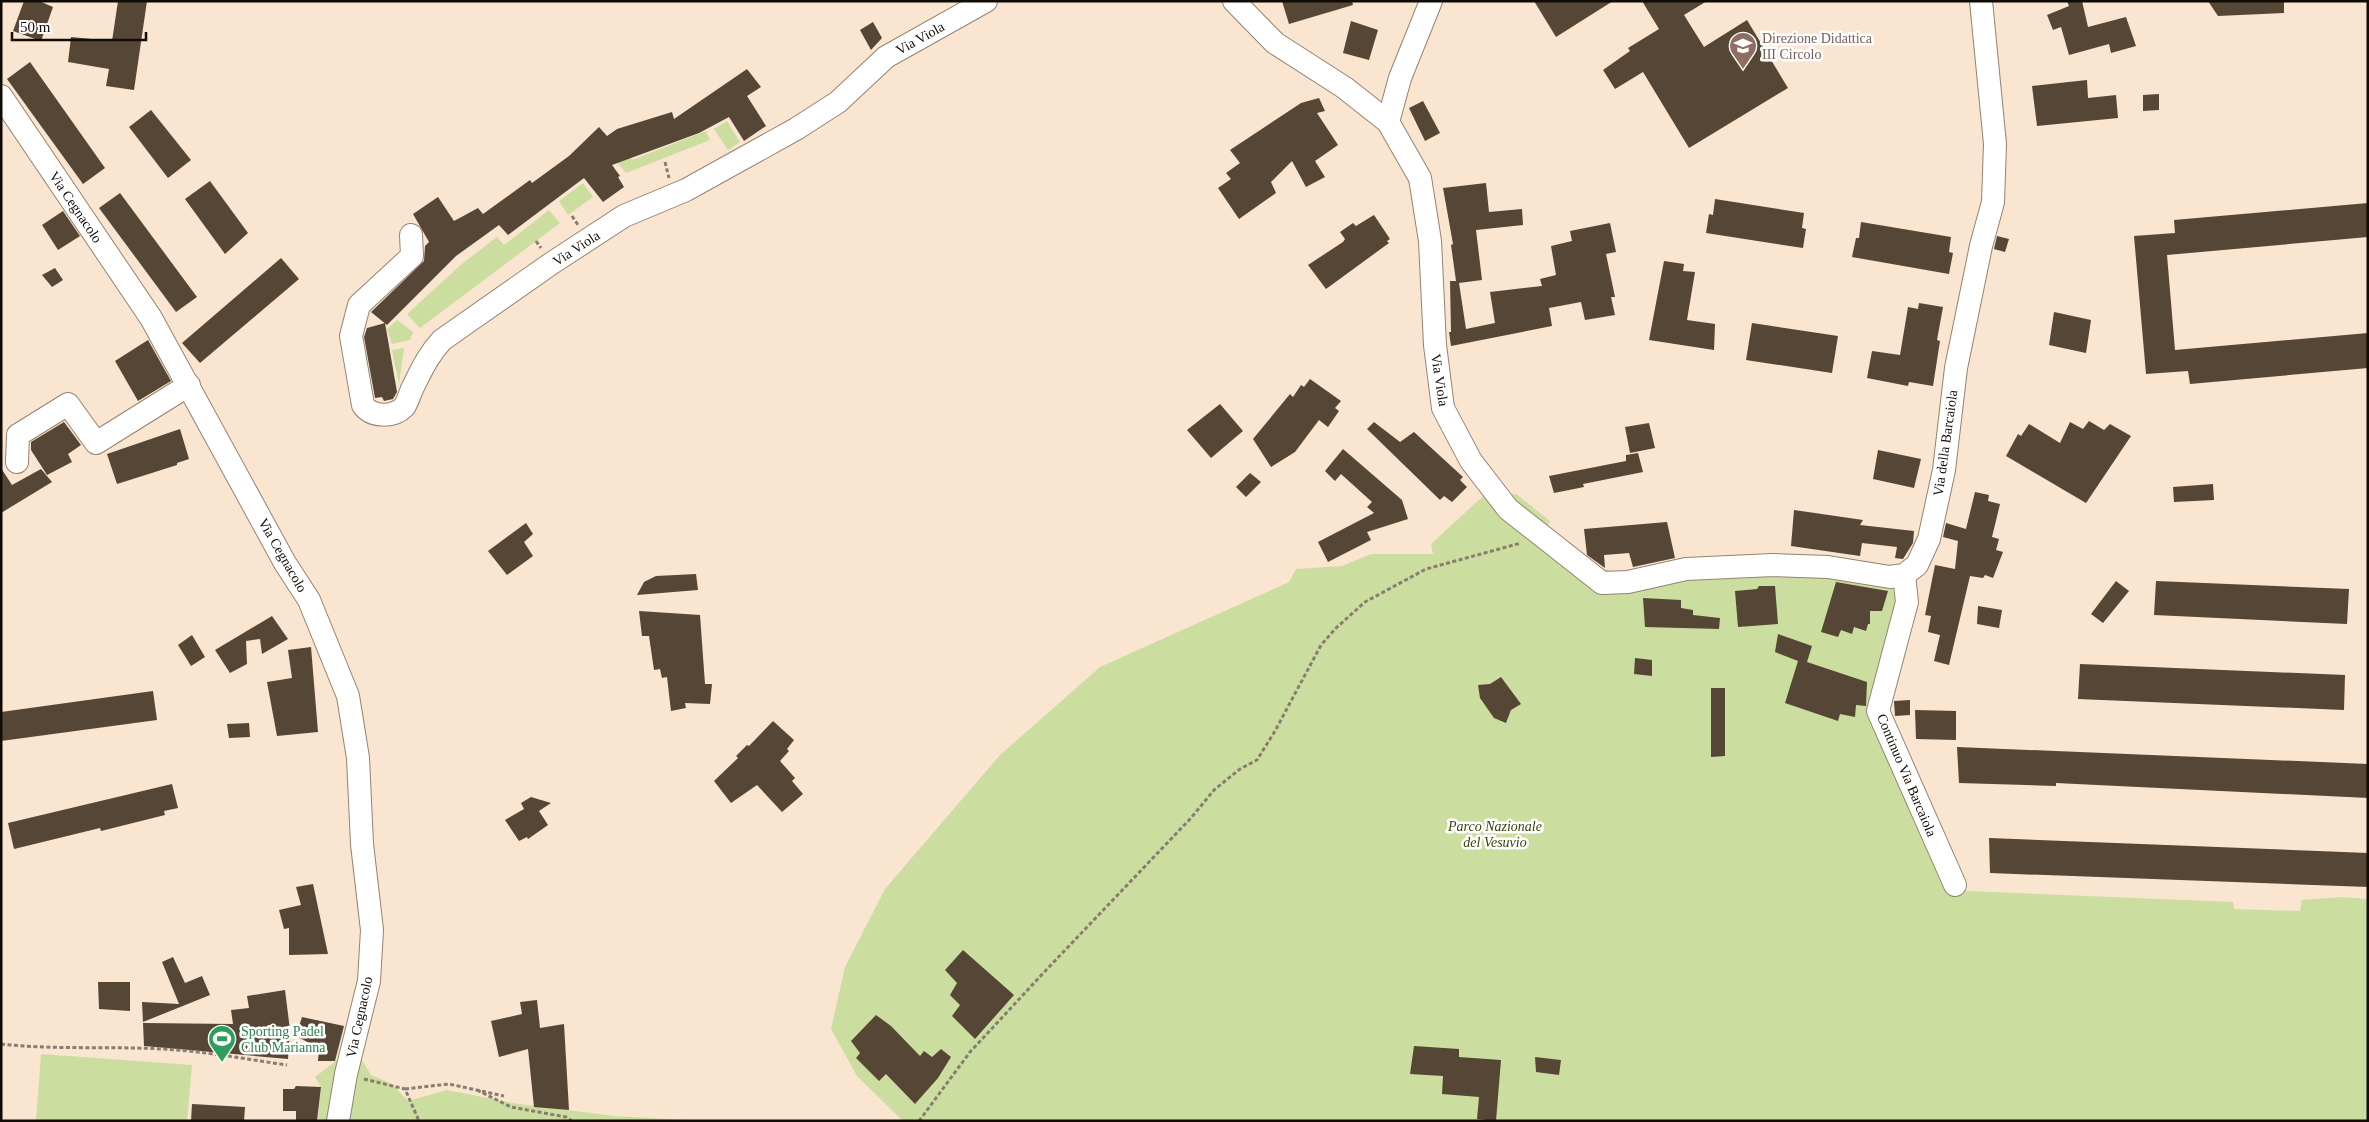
<svg xmlns="http://www.w3.org/2000/svg" width="2369" height="1122" font-family="'Times New Roman',serif">
  <style>
    .green { fill: #cbdea0 }
    .building { fill: #564635 }
    .lines { fill: none; stroke-linecap: round; stroke-linejoin: round }
    .minor-casing { stroke: #958370; stroke-width: 24 }
    .path { stroke: #8a7c6e; stroke-width: 3; stroke-dasharray: 4 2.5; stroke-linecap: butt }
    .minor { stroke: #fff; stroke-width: 22 }
    .labels { text-anchor: middle; stroke-width: 5; stroke-linejoin: round; paint-order: stroke }
    .street-label { font-size: 14px; fill: #110b05; stroke: #fff }
    .education-label { font-size: 14px; fill: #785e54; stroke: #fff; text-anchor: start }
    .park-label { font-size: 14px; font-style: italic; fill: #354309; stroke: #fff }
    .leisure-label { font-size: 14px; fill: #27864d; stroke: #fff; text-anchor: start }
  </style>
  <rect width="100%" height="100%" fill="#f9e5d0"/>
  <!-- green -->
  <g class="green">
    <path d="M727 121 740 142 728 150 714 129Z"/>
    <path d="M706 131 710 140 626 173 615 160 630 155 632 160Z"/>
    <path d="M583 183 593 197 568 215 559 201Z"/>
    <path d="M549 210 560 223 420 328 407 314 463 263 497 237 504 245Z"/>
    <path d="M397 320 413 332 410 340 392 344 387 329Z"/>
    <path d="M404 348 399 384 392 350Z"/>
    <path d="M1516 494 1550 521 1546 530 1571 543 1588 559 1604 569 1622 574 1898 569 1900 613 1889 717 1935 830 1966 891 2233 902 2234 909 2300 911 2302 900 2343 897 2368 899V1121H903L857 1076 831 1029 845 967 885 889 1000 755 1100 667 1289 582 1296 569 1342 566 1371 554H1433L1431 544 1482 497Z"/>
    <path d="M354 1047 371 1075 392 1084 408 1101 447 1090 512 1103 614 1116 704 1121H318L321 1087 315 1077Z"/>
    <path d="M41 1054 192 1065 187 1121H36Z"/>
  </g>
  <!-- building -->
  <g class="building">
    <path d="M24 1H39L53 7 41 41 13 31Z"/>
    <path d="M118 1H147L134 90 106 86 109 69 68 62 71 37 112 41Z"/>
    <path d="M1282 1H1352L1353 5 1289 24Z"/>
    <path d="M1534 1H1613L1556 37Z"/>
    <path d="M1642 1H1707L1684 15 1704 47 1747 20 1788 88 1689 148 1643 72 1615 89 1603 70 1630 51 1628 48 1659 29Z"/>
    <path d="M2067 1H2082L2088 27 2126 17 2136 46 2111 53 2109 44 2069 55 2061 27 2053 30 2047 15 2069 6Z"/>
    <path d="M2208 1H2284V13L2218 16Z"/>
    <path d="M1351 21 1378 30 1369 60 1343 53Z"/>
    <path d="M873 22 882 38 871 50 860 30Z"/>
    <path d="M30 62 105 168 83 184 7 79Z"/>
    <path d="M747 69 761 87 747 96 766 126 744 141 729 117 699 133 612 165 620 176 618 177 624 187 603 202 584 178 508 235 499 225 456 256 387 325 371 312 424 261 425 246 429 242 413 214 438 197 454 221 478 208 483 214 530 180 532 183 569 156 599 127 607 136 617 129 672 112 674 119Z"/>
    <path d="M2087 80 2088 98 2116 95 2118 118 2037 126 2032 86Z"/>
    <path d="M2159 94V110L2143 111V95Z"/>
    <path d="M1319 98 1325 111 1317 113 1338 145 1315 161 1325 177 1306 187 1292 161 1271 182 1276 193 1239 219 1218 188 1231 179 1226 173 1240 163 1230 150 1301 103Z"/>
    <path d="M1423 101 1440 133 1425 141 1409 108Z"/>
    <path d="M151 110 191 160 168 178 129 127Z"/>
    <path d="M210 181 248 233 225 254 185 199Z"/>
    <path d="M1486 183 1489 212 1522 209 1523 225 1476 230 1482 280 1459 283 1466 329 1495 323 1490 292 1542 286 1540 279 1556 275 1551 246 1572 241 1570 231 1610 223 1616 252 1606 254 1615 297H1611L1615 315 1585 320 1581 302 1549 308 1552 326 1451 346 1449 332H1451L1450 281H1456L1451 245 1453 244 1443 188Z"/>
    <path d="M120 193 197 297 176 312 99 208Z"/>
    <path d="M1715 199 1804 213 1802 228 1806 229 1803 248 1706 233 1709 214 1713 215Z"/>
    <path d="M2368 203V237L2167 255 2175 350 2368 333V368L2190 384 2188 371 2146 374 2134 236 2175 233 2174 220Z"/>
    <path d="M63 211 80 236 58 250 42 225Z"/>
    <path d="M1374 215 1390 239 1387 241 1389 243 1326 289 1308 265 1343 242 1345 239 1340 232 1353 223 1356 226Z"/>
    <path d="M1861 222 1951 237 1949 252 1953 253 1949 274 1852 257 1856 238H1859Z"/>
    <path d="M1997 236 2009 239 2005 252 1994 249Z"/>
    <path d="M281 258 299 279 200 363 182 343Z"/>
    <path d="M1664 261 1684 264 1683 271 1695 272 1687 320 1715 324 1714 350 1649 340Z"/>
    <path d="M55 268 63 280 52 287 42 275Z"/>
    <path d="M1919 303 1943 307 1937 340 1940 341 1933 386 1909 382 1908 386 1867 378 1872 351 1900 355 1908 307 1918 309Z"/>
    <path d="M2054 312 2091 320 2086 353 2049 345Z"/>
    <path d="M385 323 397 392 393 399 384 401 382 397 375 398 364 337 367 328Z"/>
    <path d="M1752 323 1838 336 1832 373 1746 360Z"/>
    <path d="M148 340 171 381 138 401 115 361Z"/>
    <path d="M1310 379 1341 401 1335 408 1339 411 1328 427 1319 420 1295 452 1271 467 1253 439 1290 394 1293 397 1301 385 1304 387Z"/>
    <path d="M1220 404 1243 431 1211 458 1187 430Z"/>
    <path d="M2089 421 2104 430 2110 424 2131 436 2086 503 2006 456 2018 434 2021 436 2029 424 2060 443 2070 422 2083 429Z"/>
    <path d="M64 422 81 445 68 454 72 462 47 475 31 450V442Z"/>
    <path d="M1374 422 1400 442 1414 432 1463 477 1460 480 1467 487 1452 502 1444 496 1440 500 1367 429Z"/>
    <path d="M1649 423 1655 448 1630 453 1625 427Z"/>
    <path d="M180 429 189 459 177 463V465L117 484 107 454Z"/>
    <path d="M1343 449 1402 500 1408 519 1367 532 1371 540 1328 562 1318 542 1374 513 1367 507 1372 502 1341 474 1335 481 1325 471Z"/>
    <path d="M1878 450 1921 459 1914 488 1873 479Z"/>
    <path d="M1638 453 1643 472 1583 484 1584 487 1554 493 1549 476 1626 461V455Z"/>
    <path d="M1 468 12 485 41 469 52 482 1 513Z"/>
    <path d="M1250 473 1261 482 1246 497 1236 487Z"/>
    <path d="M2213 484 2214 500 2174 502 2173 487Z"/>
    <path d="M1975 492 1989 495 1988 501 2000 504 1992 537 1999 539 1996 550 2003 552 1993 578 1985 575 1983 578 1970 576 1949 665 1934 661 1940 635 1928 632 1931 616 1925 615 1935 565 1955 569 1958 541 1943 537 1946 523 1966 529Z"/>
    <path d="M1794 510 1863 520 1860 525 1914 531 1913 543 1903 559 1895 558 1897 547 1862 543 1860 556 1791 546Z"/>
    <path d="M1667 522 1675 558 1633 567 1629 553 1604 555 1605 568 1587 555 1584 529Z"/>
    <path d="M526 523 533 534 524 542 533 556 507 575 488 551Z"/>
    <path d="M696 574 698 590 637 595 644 582 656 576Z"/>
    <path d="M2116 581 2129 591 2103 623 2091 614Z"/>
    <path d="M2156 581 2349 589 2347 624 2154 615Z"/>
    <path d="M1836 582 1888 591 1882 611H1870V624H1868L1866 631 1854 627 1852 634 1841 630 1838 637 1821 632Z"/>
    <path d="M1759 586H1775L1778 624 1738 627 1735 591 1757 589Z"/>
    <path d="M1643 598 1681 600V608L1693 610V615L1720 618 1719 629 1645 627Z"/>
    <path d="M1978 606 2002 610 1999 628 1977 624Z"/>
    <path d="M639 611 700 615 705 684H712L710 704 685 703 686 708 671 711 667 677 662 678 660 669 654 670 649 636H642Z"/>
    <path d="M272 616 288 639 262 654 260 639 246 641 247 664 230 673 215 650Z"/>
    <path d="M1778 634 1812 646 1807 662 1867 682 1866 706 1856 705 1855 717 1840 714 1838 721 1785 703 1798 661 1775 652Z"/>
    <path d="M192 635 205 657 191 666 178 645Z"/>
    <path d="M311 647 318 732 277 736 267 682 292 678 288 650Z"/>
    <path d="M1635 658 1652 660V676L1634 674Z"/>
    <path d="M2080 664 2345 675 2344 710 2078 699Z"/>
    <path d="M1501 677 1521 704 1511 710 1506 723 1494 718 1480 698 1478 685 1490 684Z"/>
    <path d="M1711 688H1725V756L1711 757Z"/>
    <path d="M153 691 157 720 1 741V712Z"/>
    <path d="M1910 700V715L1895 716 1894 701Z"/>
    <path d="M1915 710 1956 711V740L1916 739Z"/>
    <path d="M773 721 794 740 787 749 789 751 780 761 795 778 792 781 803 794 782 812 757 785 731 803 714 781 738 758 736 756 747 745 749 746Z"/>
    <path d="M249 723 250 737 229 738 227 724Z"/>
    <path d="M1957 747 2368 764V798L2056 783V786L1959 783Z"/>
    <path d="M172 784 178 808 164 811 165 815 101 831 100 828 14 849 8 823Z"/>
    <path d="M531 797 551 803 539 811 548 825 528 839 527 837 519 841 505 820 524 809 521 803Z"/>
    <path d="M1989 838 2368 853V887L1990 873Z"/>
    <path d="M313 884 328 954 289 955V928L284 929 279 910 301 905 296 887Z"/>
    <path d="M963 950 1014 995 975 1039 952 1016 960 1005 950 995 957 983 945 970Z"/>
    <path d="M173 957 185 983 202 976 210 995 143 1022 142 1002 179 1004 162 962Z"/>
    <path d="M98 982H130V1011L99 1009Z"/>
    <path d="M285 990 290 1030 288 1059 144 1046 143 1023 233 1024 231 1010 249 1008 247 996Z"/>
    <path d="M537 1000 540 1028 564 1024 569 1110 534 1107 528 1049 499 1057 491 1021 522 1014 520 1002Z"/>
    <path d="M876 1015 891 1026 920 1056 924 1051 932 1057 941 1049 951 1057 938 1078 915 1104 886 1074 879 1081 856 1058 860 1053 851 1041Z"/>
    <path d="M302 1017 344 1026 335 1061H318L319 1048 296 1036Z"/>
    <path d="M1414 1046 1459 1049V1057L1501 1060 1496 1121 1477 1119 1479 1097 1442 1094 1443 1076 1410 1074Z"/>
    <path d="M1535 1057 1561 1060 1559 1075 1536 1072Z"/>
    <path d="M296 1086 321 1087 317 1121H296V1111H283V1089H294Z"/>
    <path d="M192 1104 245 1107 244 1121H191Z"/>
  </g>
  <g class="lines">
    <defs>
      <g id="minor">
        <path d="M1234 1 1275 43 1345 88 1388 122 1420 178 1430 241 1435 345 1443 408 1471 461 1508 509 1602 583 1628 582 1686 569 1773 565 1828 567 1890 577 1904 575 1917 565 1929 539 1944 470 1956 368 1981 246 1993 202 1995 144 1981 1"/>
        <path d="M1 96 151 318 285 563 309 600 348 696 358 758 362 844 372 930 369 981 346 1074 338 1121"/>
        <path d="M1388 122 1400 78 1431 1"/>
        <path d="M411 235 412 256 359 305 351 336 363 405C371 417 393 418 404 407 407 403 410 394 412 389 421 371 428 355 442 340L552 263 624 216 686 190 796 129 838 102 886 57 986 1"/>
        <path d="M17 462 18 435 68 404 96 443 189 385"/>
        <path d="M1904 575 1907 602 1878 711 1955 885"/>
      </g>
    </defs>
    <!-- minor casing -->
    <use href="#minor" class="minor-casing"/>
    <!-- path -->
    <g class="path">
      <path d="M665 162 669 178"/>
      <path d="M572 216 578 225"/>
      <path d="M536 241 541 248"/>
      <path d="M1 1044C55 1050 108 1046 162 1049 203 1051 245 1059 287 1065"/>
      <path d="M364 1079 405 1089 419 1121"/>
      <path d="M405 1089 449 1084 504 1096"/>
      <path d="M477 1090 511 1107 566 1117 572 1121"/>
      <path d="M919 1121 970 1052 1049 967 1191 818 1214 790 1240 769 1257 760 1275 731 1321 645 1336 628 1365 602 1426 569 1521 543"/>
    </g>
    <!-- minor -->
    <use href="#minor" class="minor"/>
  </g>
  <!-- icons -->
  <defs>
    <symbol id="school-pin" viewBox="-11 -11 22 30"><path d="M0 17L-7.5 6A9.5 9.5 0 1 1 7.5 6Z" fill="#8d6e63" stroke="#fff"/><path d="M0-5L7-2L0 1L-7-2ZM-4 1L0 2.5L4 1V4Q0 6-4 4Z" fill="#fff"/></symbol>
    <symbol id="stadium-pin" viewBox="-11 -11 22 30"><path d="M0 17L-7.5 6A9.5 9.5 0 1 1 7.5 6Z" fill="#2e9e5b" stroke="#fff"/><path d="M0-5a6.5 5 0 1 0 0 10a6.5 5 0 1 0 0-10ZM-3.5-1.8h7v3.6h-7Z" fill="#fff"/></symbol>
  </defs>
  <g fill-rule="evenodd">
    <use href="#school-pin" x="1727" y="30" width="32" height="43"/>
    <use href="#stadium-pin" x="206" y="1023" width="32" height="43"/>
  </g>
  <g class="labels">
    <!-- street labels -->
    <g class="street-label">
      <text transform="translate(920 38) rotate(-29)" y="5">Via Viola</text>
      <text transform="translate(76 207) rotate(56)" y="5">Via Cegnacolo</text>
      <text transform="translate(576 248) rotate(-33)" y="5">Via Viola</text>
      <text transform="translate(1440 380) rotate(81)" y="5">Via Viola</text>
      <text transform="translate(1945 443) rotate(-82)" y="5">Via della Barcaiola</text>
      <text transform="translate(283 555) rotate(60)" y="5">Via Cegnacolo</text>
      <text transform="translate(1907 775) rotate(67)" y="5">Continuo Via Barcaiola</text>
      <text transform="translate(359 1017) rotate(-78)" y="5">Via Cegnacolo</text>
    </g>
    <!-- education labels -->
    <g class="education-label">
      <text x="1762" y="43">Direzione Didattica<tspan x="1762" dy="16">III Circolo</tspan></text>
    </g>
    <!-- park labels -->
    <g class="park-label">
      <text x="1495" y="831">Parco Nazionale<tspan x="1495" dy="16">del Vesuvio</tspan></text>
    </g>
    <!-- leisure labels -->
    <g class="leisure-label">
      <text x="241" y="1036">Sporting Padel<tspan x="241" dy="16">Club Marianna</tspan></text>
    </g>
  </g>
  <!-- border -->
  <rect width="2369" height="1122" fill="none" stroke="#110b05" stroke-width="5"/>
  <!-- scale -->
  <path d="M12 32v8h134v-8" fill="none" stroke="#110b05" stroke-width="2.5"/>
  <text x="20" y="32" font-size="15" fill="#110b05" stroke="#ffffff" stroke-width="4" paint-order="stroke">50 m</text>
</svg>
